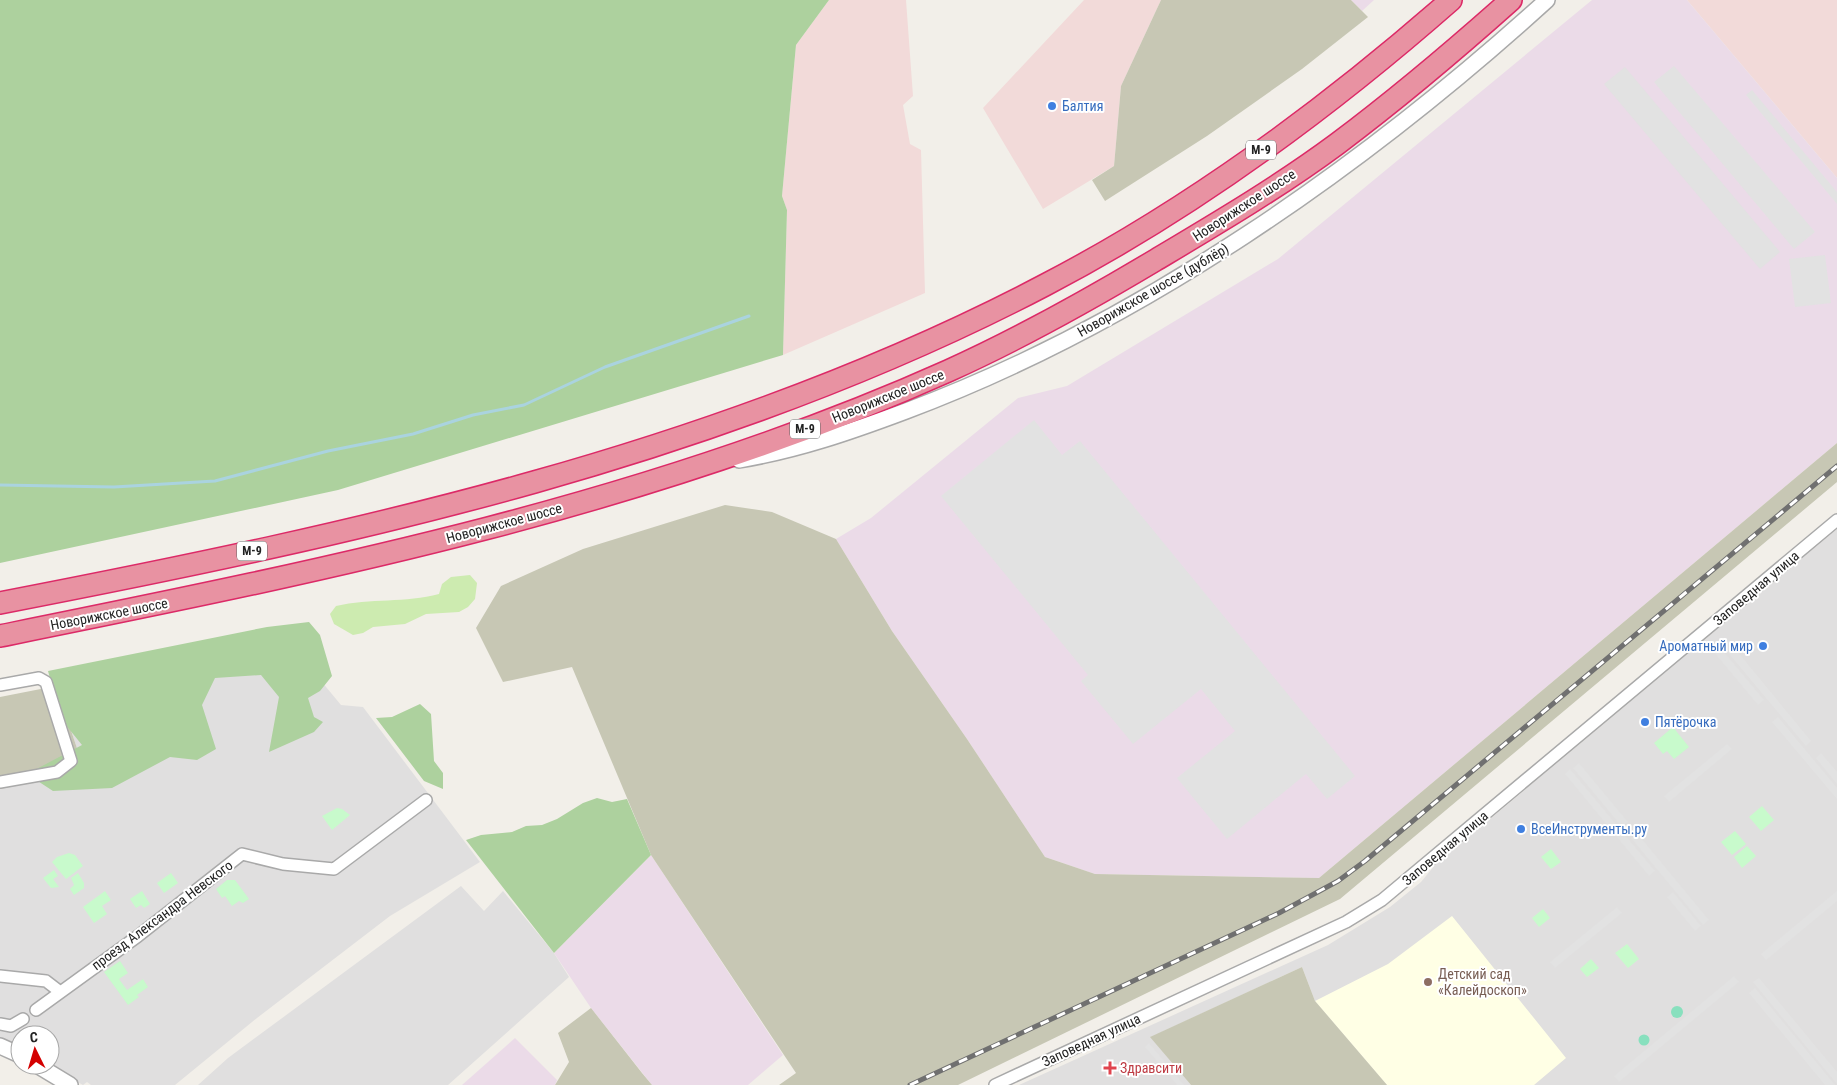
<svg xmlns="http://www.w3.org/2000/svg" width="1837" height="1085" font-family="'Roboto Condensed',sans-serif">
  <style>
    .residential { fill: #e0dfdf }
    .commercial { fill: #f2dad9 }
    .industrial { fill: #ebdbe8 }
    .education { fill: #ffffe5 }
    .construction { fill: #c7c7b4 }
    .grass { fill: #cdebb0 }
    .forest { fill: #add19e }
    .park { fill: #c8facc }
    .pitch { fill: #88e0be }
    .parking { fill: #e2e2e2 }
    .lines { fill: none; stroke-linecap: round; stroke-linejoin: round }
    .stream { stroke: #aad3df; stroke-width: 3 }
    .minor-casing { stroke: #a9a9a9; stroke-width: 14 }
    .tertiary-casing { stroke: #a9a9a9; stroke-width: 18 }
    .motorway-casing { stroke: #dc2a67; stroke-width: 24 }
    .minor { stroke: #fff; stroke-width: 11 }
    .tertiary { stroke: #fff; stroke-width: 15 }
    .motorway { stroke: #e892a2; stroke-width: 21 }
    .rail-casing { stroke: #707070; stroke-width: 5 }
    .rail { stroke: #fff; stroke-width: 3; stroke-dasharray: 9; stroke-linecap: butt }
    .shop-dot { fill: #3f7fe0; stroke: #fff; stroke-width: 2 }
    .education-dot { fill: #8d6e63; stroke: #fff; stroke-width: 2 }
    .health-dot { fill: #e0444e; stroke: #fff; stroke-width: 2 }
    .labels { text-anchor: middle; stroke-width: 4; stroke-linejoin: round; paint-order: stroke }
    .shield { fill: #fff; stroke: #646464; stroke-width: 1 }
    .shield-label { font-size: 12px; font-weight: bold; fill: #222 }
    .shop-label { font-size: 14px; fill: #366cbe; stroke: #fff; text-anchor: start }
    .street-label { font-size: 14px; fill: #222; stroke: #fff }
    .education-label { font-size: 14px; fill: #785e54; stroke: #fff; text-anchor: start }
    .health-label { font-size: 14px; fill: #be3a42; stroke: #fff; text-anchor: start }
  </style>
  <rect width="100%" height="100%" fill="#f2efe9"/>
  <!-- residential -->
  <g class="residential">
    <path d="M1837 529V1085H1387L1315 1001 1302 967 1151 1037 1191 1085H1019L1328 945 1390 907 1421 882 1435 865Z"/>
    <path d="M292 646 341 705 363 707 480 862 390 916 257 1018 175 1085H91L87 1082 83 1085 47 1065H50V1035H20V1050L0 1041V789L85 772 56 686Z"/>
    <path d="M461 886 484 911 503 891 554 953 569 977 448 1085H198L228 1058Z"/>
  </g>
  <!-- commercial -->
  <g class="commercial">
    <path d="M829 0H906L913 96 903 105 910 144 921 150 925 293 783 355 787 210 782 196 796 45Z"/>
    <path d="M1084 0H1161L1121 86 1114 166 1043 209 983 108Z"/>
    <path d="M1687 0H1837V178Z"/>
  </g>
  <!-- industrial -->
  <g class="industrial">
    <path d="M1351 0H1374L1362 11Z"/>
    <path d="M1592 0H1687L1837 178V443L1319 878 1095 874 1045 857 967 739 892 631 836 539 871 518 1018 398 1067 386 1278 259Z"/>
    <path d="M651 855 783 1055 748 1085H652L591 1008 554 953Z"/>
    <path d="M515 1038 557 1080 555 1085H462Z"/>
  </g>
  <!-- education -->
  <path class="education" d="M1452 916 1566 1058 1534 1085H1387L1315 1001 1388 964Z"/>
  <!-- construction -->
  <g class="construction">
    <path d="M1161 0H1351L1368 17 1302 69 1207 136 1105 201 1092 180 1114 166 1121 86Z"/>
    <path d="M1837 443V482L1340 899 958 1085H779L796 1073 651 855 572 667 503 682 476 628 501 586 583 549 725 505 772 512 836 539 892 631 967 739 1045 857 1095 874 1319 878Z"/>
    <path d="M56 686 85 772 0 789V697Z"/>
    <path d="M1302 967 1315 1001 1387 1085H1191L1150 1037Z"/>
    <path d="M591 1008 642 1073 652 1085H555L569 1062 558 1033Z"/>
  </g>
  <!-- grass -->
  <path class="grass" d="M470 575 477 583 475 599 468 607 459 612 426 614 405 624 373 627 363 633 353 635 334 624 330 614 336 606C370 598 406 603 439 594L442 584 451 577Z"/>
  <!-- forest -->
  <g class="forest">
    <path d="M0 0H829L796 45 782 196 787 210 783 355 338 490 0 563Z"/>
    <path d="M309 622 320 635 332 676 320 691 308 698 314 717 323 722 314 732 269 752 279 697 261 675 215 678 202 705 216 749 197 760 170 757 112 788 53 791 27 774 82 745 61 719 48 671 267 627Z"/>
    <path d="M420 704 431 714 434 761 443 773V789L424 781 376 718 392 717Z"/>
    <path d="M597 798 612 802 627 799 651 855 554 953 466 840 481 835 512 832 526 826 542 825 557 819 583 803Z"/>
  </g>
  <!-- park -->
  <g class="park">
    <path d="M1673 727 1689 747 1674 759 1667 751 1663 754 1654 743Z"/>
    <path d="M1762 806 1774 820 1761 831 1749 817Z"/>
    <path d="M337 808 342 809 350 815 332 830 322 816Z"/>
    <path d="M1735 831 1746 844 1732 855 1721 842Z"/>
    <path d="M1747 846 1756 856 1742 868 1734 857Z"/>
    <path d="M1551 849 1561 862 1551 869 1541 857Z"/>
    <path d="M69 853 75 855 83 866 66 879 52 862 57 857Z"/>
    <path d="M54 870 58 876 53 879 59 887 51 888 43 878Z"/>
    <path d="M78 873 84 883V888L74 895 70 889 74 885 71 878Z"/>
    <path d="M171 873 178 883 164 893 157 883Z"/>
    <path d="M227 880H235L249 899 243 903 239 901 232 906 225 896 222 898 216 889Z"/>
    <path d="M105 891 111 900 102 906 107 914 94 923 83 907Z"/>
    <path d="M142 891 150 904 144 908 141 905 136 908 130 899Z"/>
    <path d="M1543 909 1550 918 1539 927 1532 918Z"/>
    <path d="M1627 944 1639 959 1628 968 1615 953Z"/>
    <path d="M1591 959 1599 968 1587 977 1580 969Z"/>
    <path d="M120 961 128 973 119 979 127 990 143 979 148 987 137 995 139 997 128 1005 104 972Z"/>
  </g>
  <!-- pitch -->
  <g class="pitch">
    <circle cx="1677" cy="1012" r="6"/>
    <circle cx="1644" cy="1040" r="5.5"/>
  </g>
  <!-- parking -->
  <g class="parking">
    <path d="M1674 66 1815 232 1794 249 1654 82Z"/>
    <path d="M1625 67 1780 252 1760 269 1604 84Z"/>
    <path d="M1752 90 1837 192V204L1746 95Z"/>
    <path d="M1825 255 1831 303 1795 307 1789 259Z"/>
    <path d="M1034 420 1062 455 1080 441 1355 776 1327 799 1306 774 1227 839 1177 778 1235 731 1201 689 1133 744 1081 681 1088 675 941 496Z"/>
    <path d="M1727 639 1811 741 1806 746 1721 644Z"/>
    <path d="M1719 646 1764 700 1758 705 1713 651Z"/>
    <path d="M1778 717 1837 788V799L1772 722Z"/>
    <path d="M1727 744 1732 749 1669 802 1664 796Z"/>
    <path d="M1821 753 1837 772V784L1816 758Z"/>
    <path d="M1579 763 1628 822 1622 827 1573 768Z"/>
    <path d="M1570 769 1655 871 1649 876 1565 774Z"/>
    <path d="M1637 833 1709 920 1703 925 1631 838Z"/>
    <path d="M1837 891V901L1766 960 1761 954Z"/>
    <path d="M1673 892 1701 926 1695 931 1667 897Z"/>
    <path d="M1617 907 1622 913 1555 968 1550 962Z"/>
    <path d="M1734 976 1739 982 1619 1082 1614 1076Z"/>
    <path d="M1759 978 1837 1072V1084L1753 982Z"/>
    <path d="M1755 988 1835 1085H1825L1749 993Z"/>
    <path d="M1149 1043 1184 1085H1177L1145 1047Z"/>
  </g>
  <g class="lines">
    <!-- stream -->
    <path class="stream" d="M0 485 114 487 215 481 328 451 413 434 473 415 524 405 605 367 749 316"/>
    <defs>
      <g id="minor">
        <path d="M0 685 39 678 46 682 71 761 57 772 0 782"/>
        <path d="M0 976 46 981 59 991"/>
        <path d="M36 1010 138 936 242 854 283 864 334 869 426 800"/>
        <path d="M0 1024 11 1026 23 1019"/>
        <path d="M995 1085 1346 922 1382 900 1837 520"/>
      </g>
      <g id="tertiary">
        <path d="M739 460C798 450 850 432 906 411 1141 323 1363 167 1547 0"/>
        <path d="M0 1046 20 1055"/>
        <path d="M37 1065 70 1085"/>
      </g>
      <g id="motorway">
        <path d="M0 603C357 534 721 455 1045 285 1191 209 1328 108 1451 0"/>
        <path d="M0 636C321 571 647 506 948 371 1019 339 1087 301 1154 261 1216 224 1279 187 1337 144 1397 99 1455 50 1511 0"/>
      </g>
    </defs>
    <!-- minor casing -->
    <use href="#minor" class="minor-casing"/>
    <!-- tertiary casing -->
    <use href="#tertiary" class="tertiary-casing"/>
    <!-- motorway casing -->
    <use href="#motorway" class="motorway-casing"/>
    <!-- minor -->
    <use href="#minor" class="minor"/>
    <!-- tertiary -->
    <use href="#tertiary" class="tertiary"/>
    <!-- motorway -->
    <use href="#motorway" class="motorway"/>
    <defs>
      <path id="rail" d="M910 1085 1279 913 1338 881 1365 861 1837 466"/>
    </defs>
    <!-- rail casing -->
    <use href="#rail" class="rail-casing"/>
    <!-- rail -->
    <use href="#rail" class="rail"/>
  </g>
  <!-- markers -->
  <g class="shop-dot">
    <circle cx="1052" cy="106" r="5"/>
    <circle cx="1763" cy="646" r="5"/>
    <circle cx="1645" cy="722" r="5"/>
    <circle cx="1521" cy="829" r="5"/>
  </g>
  <circle class="education-dot" cx="1428" cy="982" r="5"/>
  <path class="health-dot" d="M1107.5 1060.5h5v5h5v5h-5v5h-5v-5h-5v-5h5z"/>
  <g class="labels">
    <!-- shield labels -->
    <g class="shield">
      <rect x="1246" y="140.5" width="30" height="19" rx="4"/>
      <rect x="790" y="419.5" width="30" height="19" rx="4"/>
      <rect x="237" y="541.5" width="30" height="19" rx="4"/>
    </g>
    <g class="shield-label">
      <text x="1261" y="154">М-9</text>
      <text x="805" y="433">М-9</text>
      <text x="252" y="555">М-9</text>
    </g>
    <!-- shop labels -->
    <g class="shop-label">
      <text x="1062" y="111">Балтия</text>
      <text x="1753" y="651" text-anchor="end">Ароматный мир</text>
      <text x="1655" y="727">Пятёрочка</text>
      <text x="1531" y="834">ВсеИнструменты.ру</text>
    </g>
    <!-- street labels -->
    <g class="street-label">
      <text transform="translate(1244 205) rotate(-33)" y="5">Новорижское шоссе</text>
      <text transform="translate(1153 290) rotate(-30)" y="5">Новорижское шоссе (дублёр)</text>
      <text transform="translate(888 396) rotate(-22)" y="5">Новорижское шоссе</text>
      <text transform="translate(504 523) rotate(-15)" y="5">Новорижское шоссе</text>
      <text transform="translate(1756 588) rotate(-40)" y="5">Заповедная улица</text>
      <text transform="translate(109 614) rotate(-11)" y="5">Новорижское шоссе</text>
      <text transform="translate(1445 848) rotate(-40)" y="5">Заповедная улица</text>
      <text transform="translate(162 915) rotate(-37)" y="5">проезд Александра Невского</text>
      <text transform="translate(1091 1040) rotate(-25)" y="5">Заповедная улица</text>
    </g>
    <!-- education labels -->
    <g class="education-label">
      <text x="1438" y="979">Детский сад<tspan x="1438" dy="16">«Калейдоскоп»</tspan></text>
    </g>
    <!-- health labels -->
    <g class="health-label">
      <text x="1120" y="1073">Здравсити</text>
    </g>
  </g>
  <!-- north arrow -->
  <g transform="translate(35 1050) rotate(355)"><circle r="24" fill="#ffffff" stroke="#a7a7a7"/>
  <path d="M0-4L9 19L0 12L-9 19Z" fill="#d40000"/>
  <text y="-8" font-size="14" font-weight="bold" text-anchor="middle" fill="#222222">С</text>
  </g>
</svg>
